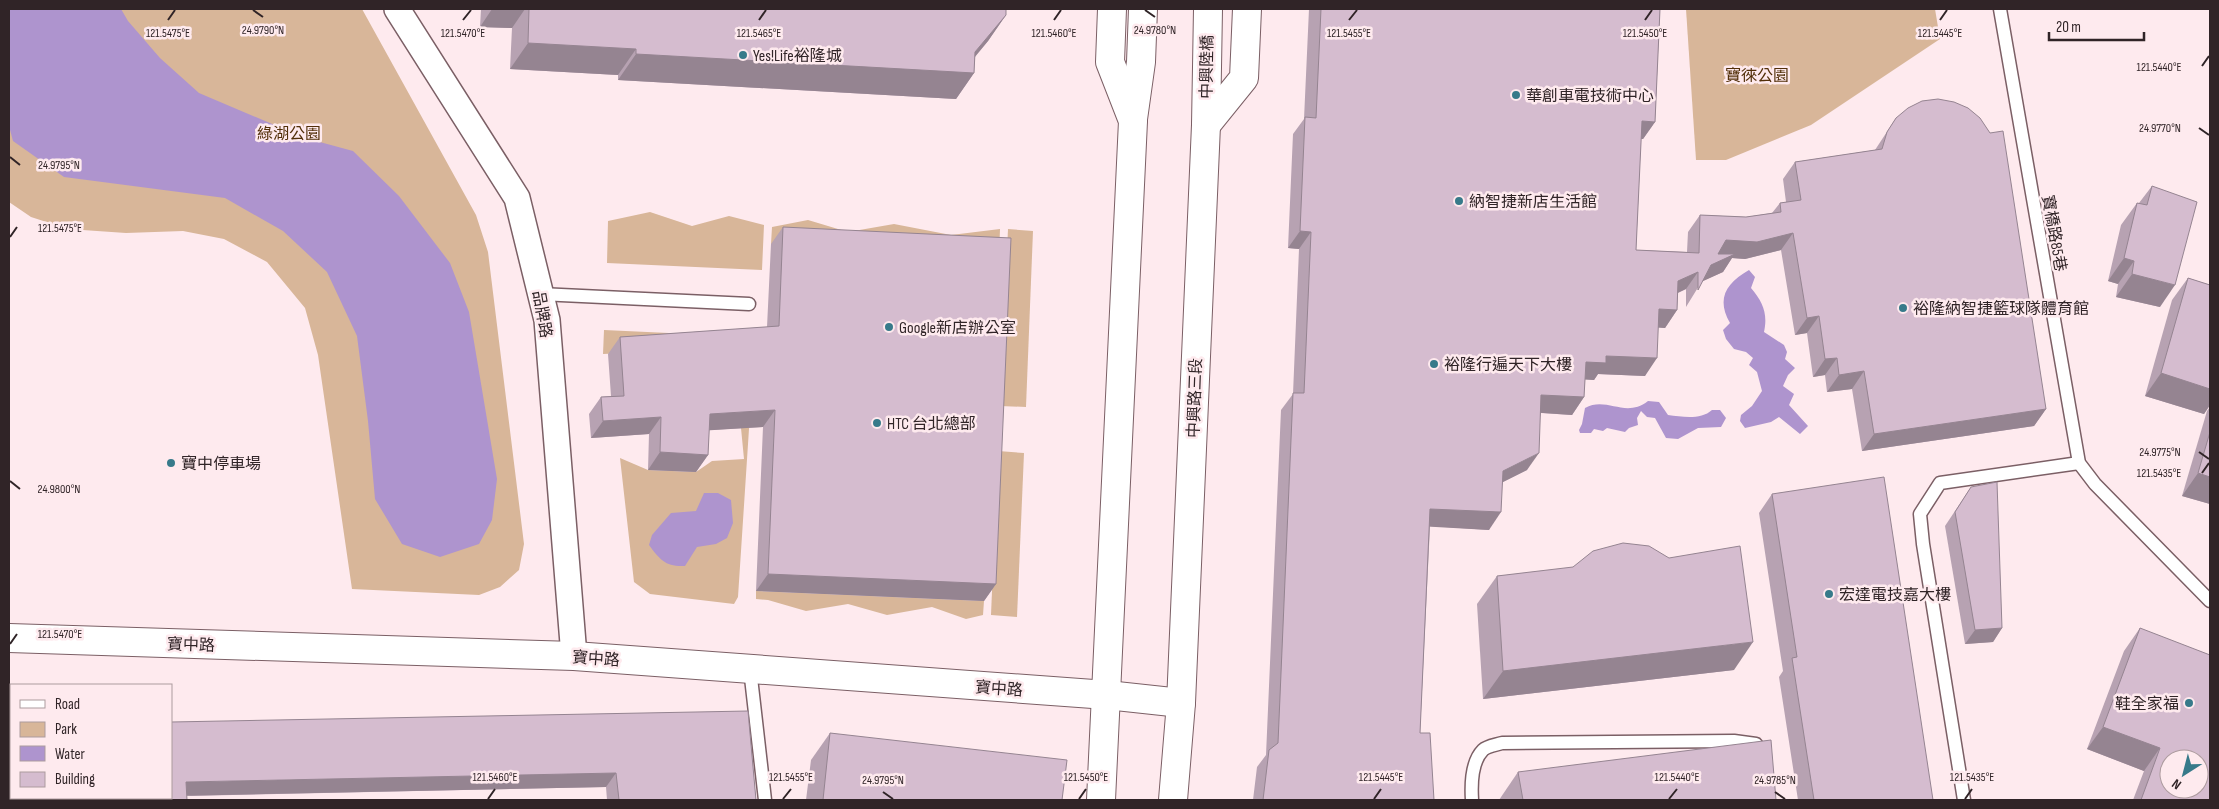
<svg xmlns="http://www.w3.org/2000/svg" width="2219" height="809" font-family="'Sofia Sans Condensed','Noto Sans TC',sans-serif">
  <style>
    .green { fill: #d8b699 }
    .water { fill: #ae94ce }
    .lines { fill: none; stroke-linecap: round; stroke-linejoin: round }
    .lane-casing { stroke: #7b5f65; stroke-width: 15 }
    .street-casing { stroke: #7b5f65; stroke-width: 28 }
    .secondary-casing { stroke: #7b5f65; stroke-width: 30 }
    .lane { stroke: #fff; stroke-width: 12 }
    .street { stroke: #fff; stroke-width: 25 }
    .secondary { stroke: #fff; stroke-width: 28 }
    .wall { fill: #b7a2b2 }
    .shaded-wall { fill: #958491 }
    .building { fill: #d5bccf; stroke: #958491; fill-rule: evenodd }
    .ticks { fill: none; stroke: #302427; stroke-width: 2 }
    .poi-dot { fill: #377a8a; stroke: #feeaee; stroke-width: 2 }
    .labels { text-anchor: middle; stroke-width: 5; stroke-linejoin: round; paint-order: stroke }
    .poi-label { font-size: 16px; fill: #302427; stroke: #feeaee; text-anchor: start }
    .street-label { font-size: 16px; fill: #302427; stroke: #feeaee }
    .park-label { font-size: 16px; fill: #522f09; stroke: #feeaee }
    .ticks-label { font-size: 12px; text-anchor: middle; fill: #302427; stroke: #feeaee; stroke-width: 5; stroke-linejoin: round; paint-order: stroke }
  </style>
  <rect width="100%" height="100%" fill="#feeaee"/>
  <!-- green -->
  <g class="green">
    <path d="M9 9H362L476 215 488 252 524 544 519 570 500 587 479 595 352 589 318 355 305 308 267 262 224 239 183 231 126 233 68 229 31 217 9 202Z"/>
    <path d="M1686 9H1935L1940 39 1811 125 1726 160H1696Z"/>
    <path d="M650 212 692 226 729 216 764 225 762 270 607 263 608 221Z"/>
    <path d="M808 220 848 232 894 224 951 235 1000 229 999 255 771 244 772 227Z"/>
    <path d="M1008 229 1033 231 1026 407 1000 406Z"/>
    <path d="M604 330 755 337 738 597 734 604 650 594 634 582 620 458 648 470 696 472 712 461 744 459 741 428 625 353 603 354Z"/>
    <path d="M998 451 1024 453 1017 617 991 615Z"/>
    <path d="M756 591 984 601 983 615 966 619 932 607 887 615 848 604 806 611 768 600 756 599Z"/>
  </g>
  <!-- water -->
  <g class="water">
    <path d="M9 9H121L128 21 160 58 199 93 305 138 353 151 399 196 450 263 469 312 497 479 492 520 479 544 440 557 402 544 375 499 368 421 357 336 327 272 283 231 225 198 64 177 13 141 9 126Z"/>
    <path d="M1749 270 1755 277 1751 288C1763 302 1768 314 1764 332L1784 345 1787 352 1785 359 1795 368 1788 375 1783 386 1794 394 1789 405 1808 426 1800 434 1779 417 1771 422 1745 428 1740 421 1741 415 1752 406 1762 391 1757 372 1749 365 1753 358 1746 352 1734 349 1726 339 1723 330 1730 323C1716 299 1726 283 1749 270Z"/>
    <path d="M1648 401 1659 402 1668 415C1683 417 1701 420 1712 410H1720L1726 418 1721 427 1698 428 1678 439 1666 438 1655 418 1647 417 1641 411 1637 418 1638 425 1629 428 1625 432 1607 428 1603 431 1594 429 1591 433H1580L1579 430 1582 424 1585 408C1607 396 1625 419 1648 401Z"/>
    <path d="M704 493H718L731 500 733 523 727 538 716 544 697 547 685 566C666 567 660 560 649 545L652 535 671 513 696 511Z"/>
  </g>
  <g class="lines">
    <defs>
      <g id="lane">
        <path d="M2000 9 2079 463 2095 484 2210 601"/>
        <path d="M540 294 749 304"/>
        <path d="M750 669 765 800"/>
        <path d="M1472 800C1471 784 1471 762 1483 750 1487 746 1496 745 1502 743L1734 741 1756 744 1761 752"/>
        <path d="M1964 800 1923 544 1920 514 1940 483 2079 463"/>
      </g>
      <path id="street" d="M397 9 517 198 547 320 574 656"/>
      <g id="secondary">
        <path d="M1133 119 1141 62 1143 9"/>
        <path d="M1206 125 1244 78 1247 9"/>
        <path d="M9 638 574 656 1107 695 1181 703"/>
        <path d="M1101 800 1133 121 1110 62 1112 9"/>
        <path d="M1173 800 1181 703 1206 125 1208 9"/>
      </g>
    </defs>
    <!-- lane casing -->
    <use href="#lane" class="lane-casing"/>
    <!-- street casing -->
    <use href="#street" class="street-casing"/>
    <!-- secondary casing -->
    <use href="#secondary" class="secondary-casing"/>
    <!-- lane -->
    <use href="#lane" class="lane"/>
    <!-- street -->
    <use href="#street" class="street"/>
    <!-- secondary -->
    <use href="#secondary" class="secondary"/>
  </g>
  <!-- wall -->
  <g class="wall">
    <path d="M481 9H1006V15L988 41 975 57 974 73 956 99 618 80V75L510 69 512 28 480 27Z"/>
    <path d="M1309 9H1660L1655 122 1643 139H1641L1636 250 1687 252 1688 232 1700 215 1746 217 1772 213 1780 203 1786 202 1783 179 1795 162 1875 150 1896 118 2046 409 2034 426 1862 451 1852 389 1827 392 1825 375 1813 377 1807 333 1795 335 1781 250 1745 259 1732 258 1723 272 1702 281 1686 307V289L1678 293 1677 310 1665 328 1658 327 1645 376 1598 374 1594 380 1585 379 1584 397 1572 415 1541 413 1527 470 1503 482 1489 530 1430 526 1420 733 1434 800H1253L1257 767 1266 755 1281 410 1293 394 1299 249 1288 248 1293 134 1304 119Z"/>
    <path d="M2152 186 2160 307 2116 297 2118 284 2108 281 2121 225 2137 203H2139Z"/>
    <path d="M783 227 996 584 984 601 756 591 763 427 709 430 708 455 696 472 648 470 649 434 591 438 589 414 601 397 611 396 608 354 620 337 767 327 771 244Z"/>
    <path d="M2188 278 2210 285V405L2204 414 2145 396 2172 300Z"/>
    <path d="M2210 407V504L2182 496 2207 411Z"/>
    <path d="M1971 487 2002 628 1993 642 1965 644 1945 526Z"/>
    <path d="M1772 494 1933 800H1798L1779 677 1783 671 1759 513Z"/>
    <path d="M1669 558 1734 670 1483 699 1477 604 1497 576Z"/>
    <path d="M2140 628 2210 800H2133L2144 771 2087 749 2124 651Z"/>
    <path d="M748 711 756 800H607L606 787 186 796 187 800H116L115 798H171Z"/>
    <path d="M830 733 1062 800H806L811 760Z"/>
    <path d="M1518 772 1776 800H1499Z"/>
  </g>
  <!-- shaded-wall -->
  <g class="shaded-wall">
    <path d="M492 9H525L512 28 480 27Z"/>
    <path d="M1006 15 988 41 962 72 974 73 956 99 618 80 636 54 975 52Z"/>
    <path d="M528 43 636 49 618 75 510 69Z"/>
    <path d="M1642 121 1655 122 1643 139 1630 138Z"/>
    <path d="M1300 231 1311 232 1299 249 1288 248Z"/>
    <path d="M1793 233 1781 250 1745 259 1732 258 1723 272 1699 283 1714 257 1726 240Z"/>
    <path d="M2124 258 2134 261 2118 284 2108 281Z"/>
    <path d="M1698 272 1686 289 1666 298 1678 281Z"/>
    <path d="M2132 274 2175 285 2160 307 2116 297Z"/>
    <path d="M1659 309 1677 310 1665 328 1647 327Z"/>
    <path d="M1819 316 1807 333 1795 335 1807 318Z"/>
    <path d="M1606 356 1657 358 1645 376 1598 374 1594 380 1574 379 1586 362Z"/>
    <path d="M1837 358 1825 375 1813 377 1825 359Z"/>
    <path d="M1864 371 1852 389 1827 392 1839 375Z"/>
    <path d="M2161 373 2210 389V405L2204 414 2145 396Z"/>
    <path d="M1541 395 1584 397 1572 415 1529 412Z"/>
    <path d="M2046 409 2034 426 1862 451 1874 434Z"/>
    <path d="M775 410 763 427 698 431 710 414Z"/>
    <path d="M661 417 649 434 591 438 603 421Z"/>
    <path d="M660 452 708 455 696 472 648 470Z"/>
    <path d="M1539 453 1527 470 1491 488 1503 471Z"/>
    <path d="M2198 473 2210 477V504L2182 496Z"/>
    <path d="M1430 509 1501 512 1489 530 1418 526Z"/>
    <path d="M768 574 996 584 984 601 756 591Z"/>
    <path d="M2002 628 1993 642 1965 644 1975 630Z"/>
    <path d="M1753 642 1734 670 1483 699 1503 671Z"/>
    <path d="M2103 727 2160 748 2144 771 2087 749Z"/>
    <path d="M616 773 606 787 176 796 186 782Z"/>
  </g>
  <!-- building -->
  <g class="building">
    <path d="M529 9H1006V15L975 52 974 73 636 54V49L528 43Z"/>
    <path d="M1321 9H1660L1655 122 1642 121 1636 250 1699 253 1700 215 1746 217 1781 212 1780 203 1801 200 1795 162 1882 149 1887 132 1896 118 1908 108 1922 101 1938 99 1954 102 1968 108 1980 118 1990 133 2003 131 2046 409 1874 434 1864 371 1839 375 1837 358 1825 359 1819 316 1807 318 1793 233 1757 242 1726 240 1718 254H1735L1711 265 1698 290V272L1678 281 1677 310 1659 309 1657 358 1606 356V363L1586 362 1584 397 1541 395 1539 453 1503 471 1501 512 1430 509 1420 733H1430L1434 800H1263L1269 750 1278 743 1293 393H1304L1311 232 1300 231 1305 117 1316 118Z"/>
    <path d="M2152 186 2197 202 2175 285 2132 274 2134 261 2124 258 2137 203 2147 205Z"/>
    <path d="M783 227 1011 238 996 584 768 574 775 410 710 414 708 455 660 452 661 417 603 421 601 397 624 396 620 337 779 326Z"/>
    <path d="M2188 278 2210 285V389L2161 373Z"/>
    <path d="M2210 432V477L2198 473Z"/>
    <path d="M1884 477 1933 800H1814L1792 658 1797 657 1772 494Z"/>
    <path d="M1997 482 2002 628 1975 630 1955 512 1971 487Z"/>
    <path d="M1623 543 1649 546 1669 558 1740 546 1753 642 1503 671 1497 576 1573 567 1593 551Z"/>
    <path d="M2140 628 2210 655V800H2141L2160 748 2103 727ZM2169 759H2199V789H2169Z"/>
    <path d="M748 711 756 800H619L616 773 186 782 187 800H126V798H171V722Z"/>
    <path d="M830 733 1067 760 1062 800H823Z"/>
    <path d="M1771 740 1776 800H1523L1518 772Z"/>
  </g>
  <!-- ticks -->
  <path class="ticks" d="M253 10 263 17M1145 10 1155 17M168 20 175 10M463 20 471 10M759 20 766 10M1054 20 1061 10M1349 20 1357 10M1645 20 1652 10M1940 20 1947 10M2202 66 2209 56M2199 128 2209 135M10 157 20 165M10 237 17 227M2199 452 2209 459M2202 473 2209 463M10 481 20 489M10 644 17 634M883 792 893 799M1775 792 1785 799M488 799 495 789M783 799 791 789M1079 799 1086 789M1374 799 1381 789M1669 799 1677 789M1965 799 1972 789"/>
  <!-- markers -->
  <g class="poi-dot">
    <circle cx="743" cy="55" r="5"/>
    <circle cx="1516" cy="95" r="5"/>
    <circle cx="1459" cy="201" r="5"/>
    <circle cx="1903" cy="308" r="5"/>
    <circle cx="889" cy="327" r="5"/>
    <circle cx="1434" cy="364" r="5"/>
    <circle cx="877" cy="423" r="5"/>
    <circle cx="171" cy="463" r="5"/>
    <circle cx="1829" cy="594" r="5"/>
    <circle cx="2189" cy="703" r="5"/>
  </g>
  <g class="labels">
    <!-- poi labels -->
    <g class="poi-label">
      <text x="753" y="61">Yes!Life裕隆城</text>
      <text x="1526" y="101">華創車電技術中心</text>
      <text x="1469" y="207">納智捷新店生活館</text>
      <text x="1913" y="314">裕隆納智捷籃球隊體育館</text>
      <text x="899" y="333">Google新店辦公室</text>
      <text x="1444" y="370">裕隆行遍天下大樓</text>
      <text x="887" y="429">HTC 台北總部</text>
      <text x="181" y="469">寶中停車場</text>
      <text x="1839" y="600">宏達電技嘉大樓</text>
      <text x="2179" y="709" text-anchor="end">鞋全家福</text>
    </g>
    <!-- street labels -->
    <g class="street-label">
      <text transform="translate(1206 67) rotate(-89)" y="6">中興陸橋</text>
      <text transform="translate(2055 233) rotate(80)" y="6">寶橋路85巷</text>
      <text transform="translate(543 314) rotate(80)" y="6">品牌路</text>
      <text transform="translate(1194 398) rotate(-88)" y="6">中興路三段</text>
      <text transform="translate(191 644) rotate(2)" y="6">寶中路</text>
      <text transform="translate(596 658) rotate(4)" y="6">寶中路</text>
      <text transform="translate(999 688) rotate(4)" y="6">寶中路</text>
    </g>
    <!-- park labels -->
    <g class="park-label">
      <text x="1757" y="81">寶徠公園</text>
      <text x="289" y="139">綠湖公園</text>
    </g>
  </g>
  <g class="ticks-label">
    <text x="263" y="34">24.9790°N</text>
    <text x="1155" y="34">24.9780°N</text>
    <text x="168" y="37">121.5475°E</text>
    <text x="1054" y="37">121.5460°E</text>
    <text x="1349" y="37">121.5455°E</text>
    <text x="1940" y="37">121.5445°E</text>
    <text x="463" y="37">121.5470°E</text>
    <text x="759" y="37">121.5465°E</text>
    <text x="1645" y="37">121.5450°E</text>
    <text x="2159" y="71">121.5440°E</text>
    <text x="2160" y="132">24.9770°N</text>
    <text x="59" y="169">24.9795°N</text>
    <text x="60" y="232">121.5475°E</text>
    <text x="2160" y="456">24.9775°N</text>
    <text x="2159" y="477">121.5435°E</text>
    <text x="59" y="493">24.9800°N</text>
    <text x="60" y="638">121.5470°E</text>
    <text x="495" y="781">121.5460°E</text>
    <text x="791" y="781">121.5455°E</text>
    <text x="1086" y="781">121.5450°E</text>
    <text x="1381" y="781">121.5445°E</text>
    <text x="1677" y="781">121.5440°E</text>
    <text x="1972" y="781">121.5435°E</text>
    <text x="883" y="784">24.9795°N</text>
    <text x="1775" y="784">24.9785°N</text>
  </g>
  <!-- border -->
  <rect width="2219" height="809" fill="none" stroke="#302427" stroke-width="20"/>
  <!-- legend -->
  <rect x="10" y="684" width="162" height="115" fill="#feeaee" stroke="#ac9b9e"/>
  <rect x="20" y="700" width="25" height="8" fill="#ffffff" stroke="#ac9b9e"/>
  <text x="55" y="709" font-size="15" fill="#302427">Road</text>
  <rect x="20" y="722" width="25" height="15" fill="#d8b699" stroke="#ac9b9e"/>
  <text x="55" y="734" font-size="15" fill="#302427">Park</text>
  <rect x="20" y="746" width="25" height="15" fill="#ae94ce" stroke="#ac9b9e"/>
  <text x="55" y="759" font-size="15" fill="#302427">Water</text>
  <rect x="20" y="772" width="25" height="15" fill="#d5bccf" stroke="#ac9b9e"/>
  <text x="55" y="784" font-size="15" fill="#302427">Building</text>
  <!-- north arrow -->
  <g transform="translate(2184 774) rotate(216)"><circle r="24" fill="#feeaee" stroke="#ac9b9e"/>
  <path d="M0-4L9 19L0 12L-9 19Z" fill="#377a8a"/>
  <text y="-8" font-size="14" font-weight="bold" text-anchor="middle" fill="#302427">N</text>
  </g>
  <!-- scale -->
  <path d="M2049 32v8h95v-8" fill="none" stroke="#302427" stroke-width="2.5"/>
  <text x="2056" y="32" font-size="15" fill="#302427" stroke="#feeaee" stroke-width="4" paint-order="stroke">20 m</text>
</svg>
